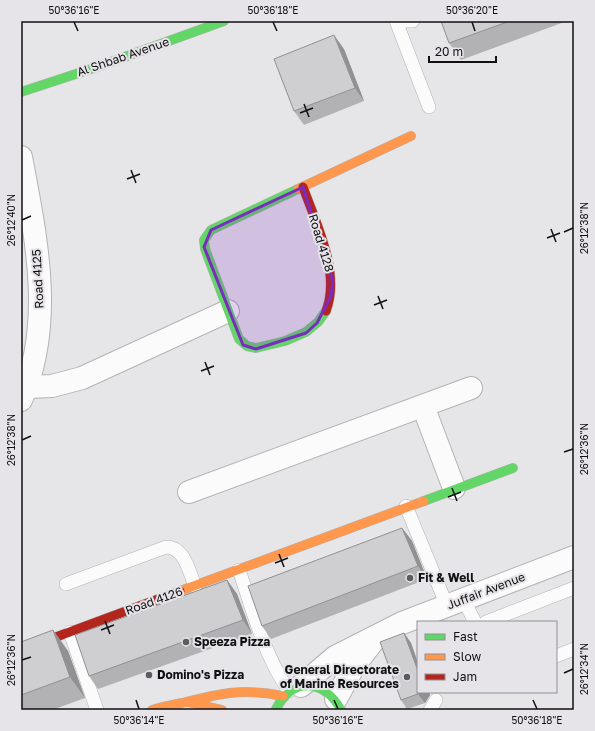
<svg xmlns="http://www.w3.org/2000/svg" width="595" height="731" font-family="'Golos Text',sans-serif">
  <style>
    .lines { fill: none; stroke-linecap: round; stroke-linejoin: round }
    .lane-casing { stroke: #b4b3b5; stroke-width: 14 }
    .street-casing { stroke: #b4b3b5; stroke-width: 24 }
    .fast-casing { stroke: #b4b3b5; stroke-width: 10 }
    .slow-casing { stroke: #b4b3b5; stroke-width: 10 }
    .jam-casing { stroke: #b4b3b5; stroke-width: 10 }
    .lane { stroke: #fbfbfc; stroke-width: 13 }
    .street { stroke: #fbfbfc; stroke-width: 22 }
    .fast { stroke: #63d668; stroke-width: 9 }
    .slow { stroke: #ff974d; stroke-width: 9 }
    .jam { stroke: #b3261e; stroke-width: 9 }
    .wall { fill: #b2b1b3 }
    .shaded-wall { fill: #919092 }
    .building { fill: #cfced0; stroke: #919092 }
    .marked { fill: #7b2cbf; fill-opacity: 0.2; stroke: #7b2cbf; stroke-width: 3; stroke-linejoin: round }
    .ticks { fill: none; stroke: #111112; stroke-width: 1.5 }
    .poi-dot { fill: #5c5b5d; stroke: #e6e4e9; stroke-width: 1.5 }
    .labels { text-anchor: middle; stroke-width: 4; stroke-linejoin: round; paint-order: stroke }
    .street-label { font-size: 12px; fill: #111112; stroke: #e6e4e9 }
    .poi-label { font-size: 12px; font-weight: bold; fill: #111112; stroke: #e6e4e9; text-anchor: start }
    .neatline { fill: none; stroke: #111112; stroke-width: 1.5 }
    .ticks-label { font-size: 10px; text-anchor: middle; fill: #111112 }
  </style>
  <rect width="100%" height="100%" fill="#e6e5e8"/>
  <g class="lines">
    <defs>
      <g id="lane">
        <path d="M396 21 429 107"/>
        <path d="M405 21H413"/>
        <path d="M406 506 447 606"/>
        <path d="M239 570C253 611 264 655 289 691"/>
        <path d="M66 584 166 547C185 547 189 572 195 586"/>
        <path d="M463 599 475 622"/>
        <path d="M486 622 574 588"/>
        <path d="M70 632 97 710"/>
        <path d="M556 656 574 649"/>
        <path d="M430 710 436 700"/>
      </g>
      <g id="street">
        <path d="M21 157C36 237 55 323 21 400"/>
        <path d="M27 387 52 386 82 378 228 311"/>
        <path d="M423 406 454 488"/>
        <path d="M189 492 471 388"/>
        <path d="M301 686 335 657 402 623 574 557"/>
        <path d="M336 699 354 666 374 640"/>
      </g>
      <g id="fast">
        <path d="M21 92 97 67 224 21"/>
        <path d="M298 189 211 230 204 240 205 249 239 339 247 346 256 348 285 341 306 332 318 322 326 311"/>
        <path d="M424 501 513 468"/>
        <path d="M276 709C293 677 324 679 341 710"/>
      </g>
      <g id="slow">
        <path d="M298 189 411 136"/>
        <path d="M180 591 424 501"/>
        <path d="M188 702 222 710"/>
        <path d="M152 710C162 707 172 705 182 703 222 693 242 688 283 696"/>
      </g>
      <g id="jam">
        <path d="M303 187C316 223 341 273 326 311"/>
        <path d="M21 650 180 591"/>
      </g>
    </defs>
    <!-- lane casing -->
    <use href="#lane" class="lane-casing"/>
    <!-- street casing -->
    <use href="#street" class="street-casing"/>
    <!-- fast casing -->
    <use href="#fast" class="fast-casing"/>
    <!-- slow casing -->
    <use href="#slow" class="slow-casing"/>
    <!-- jam casing -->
    <use href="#jam" class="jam-casing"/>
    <!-- lane -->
    <use href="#lane" class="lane"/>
    <!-- street -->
    <use href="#street" class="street"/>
    <!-- fast -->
    <use href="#fast" class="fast"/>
    <!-- slow -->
    <use href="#slow" class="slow"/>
    <!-- jam -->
    <use href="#jam" class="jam"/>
  </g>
  <!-- wall -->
  <g class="wall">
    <path d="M441 21H567L461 60 449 43Z"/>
    <path d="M344 49 364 101 304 125 294 111Z"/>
    <path d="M402 528 412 541 427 579 271 639 262 626Z"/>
    <path d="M227 580 237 594 252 634 98 689 89 676Z"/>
    <path d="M53 630 68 651 85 698 52 710H21V642Z"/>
    <path d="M404 633 411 643 418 663V692H429L430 695 425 703 407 709 401 700Z"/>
  </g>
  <!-- shaded-wall -->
  <g class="shaded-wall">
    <path d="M334 35 344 49 364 101 355 88Z"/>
    <path d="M402 528 412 541 427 579 418 566Z"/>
    <path d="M227 580 237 594 252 634 243 620Z"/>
    <path d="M53 630 68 651 85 698 70 677Z"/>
    <path d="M404 633 411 643 418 663V671Z"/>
    <path d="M419 692H429L430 695 425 703 418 694Z"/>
  </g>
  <!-- building -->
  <g class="building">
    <path d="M441 21H510L449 43Z"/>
    <path d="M334 35 355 88 294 111 274 59Z"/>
    <path d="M402 528 418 566 262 626 248 586Z"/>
    <path d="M227 580 243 620 89 676 75 635Z"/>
    <path d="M53 630 70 677 21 695V642Z"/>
    <path d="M404 633 418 671V692H419L418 694 401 700 380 642Z"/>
  </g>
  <!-- marked area -->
  <path class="marked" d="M303 187 333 281 331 296 317 323 306 333 256 349 243 345 204 247 211 230Z"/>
  <!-- ticks -->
  <path class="ticks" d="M74 22 78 31M273 22 277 31M472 22 475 31M304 104 309 117M300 113 313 108M131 170 136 183M127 179 140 174M22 220 31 216M551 229 556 242M564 232 573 228M547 238 560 233M378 296 383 309M374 305 387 300M205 362 210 375M201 371 214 366M22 440 31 436M564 452 573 449M452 488 457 501M448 497 461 492M279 554 284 567M275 563 288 558M105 621 110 634M101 630 114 625M22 660 31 657M564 673 573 669M136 700 139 709M334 700 338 709M533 700 537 709"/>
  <!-- markers -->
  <g class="poi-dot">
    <circle cx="410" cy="578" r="4"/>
    <circle cx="186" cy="642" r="4"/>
    <circle cx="149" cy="675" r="4"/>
    <circle cx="407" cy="677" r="4"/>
  </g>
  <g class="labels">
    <!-- street labels -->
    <g class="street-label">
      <text transform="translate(123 57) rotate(-19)" y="4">Al Shbab Avenue</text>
      <text transform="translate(321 243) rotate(73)" y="4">Road 4128</text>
      <text transform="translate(38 279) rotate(-93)" y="4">Road 4125</text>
      <text transform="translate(486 591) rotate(-21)" y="4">Juffair Avenue</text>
      <text transform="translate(154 601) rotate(-20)" y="4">Road 4126</text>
    </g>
    <!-- poi labels -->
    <g class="poi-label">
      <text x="418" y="582">Fit &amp; Well</text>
      <text x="194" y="646">Speeza Pizza</text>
      <text x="399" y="674" text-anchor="end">General Directorate<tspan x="399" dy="14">of Marine Resources</tspan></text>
      <text x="157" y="679">Domino's Pizza</text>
    </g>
  </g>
  <!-- border -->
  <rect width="595" height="731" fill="none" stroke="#e6e4e9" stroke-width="44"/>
  <!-- legend -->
  <rect x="417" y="621" width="140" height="72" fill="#e6e4e9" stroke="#919093"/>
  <rect x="425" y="634" width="20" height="6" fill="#63d668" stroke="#919093"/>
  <text x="453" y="641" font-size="12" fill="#111112">Fast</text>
  <rect x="425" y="654" width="20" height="6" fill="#ff974d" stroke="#919093"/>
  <text x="453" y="661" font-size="12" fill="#111112">Slow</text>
  <rect x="425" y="674" width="20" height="6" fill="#b3261e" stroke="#919093"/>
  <text x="453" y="681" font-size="12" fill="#111112">Jam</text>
  <!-- scale -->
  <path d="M429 56v6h67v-6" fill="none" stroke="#111112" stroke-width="2"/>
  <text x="435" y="56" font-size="12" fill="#111112" stroke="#e6e4e9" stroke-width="3" paint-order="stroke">20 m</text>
  <rect x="22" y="22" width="551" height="687" class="neatline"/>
  <g class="ticks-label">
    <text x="74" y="14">50°36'16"E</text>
    <text x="273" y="14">50°36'18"E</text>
    <text x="472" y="14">50°36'20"E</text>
    <text transform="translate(11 220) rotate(-90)" y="4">26°12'40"N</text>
    <text transform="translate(584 228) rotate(-90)" y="4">26°12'38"N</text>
    <text transform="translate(11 440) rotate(-90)" y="4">26°12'38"N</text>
    <text transform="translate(584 449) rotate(-90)" y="4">26°12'36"N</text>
    <text transform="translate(11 660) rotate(-90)" y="4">26°12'36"N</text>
    <text transform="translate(584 669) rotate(-90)" y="4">26°12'34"N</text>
    <text x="139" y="724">50°36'14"E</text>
    <text x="338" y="724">50°36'16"E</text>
    <text x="537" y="724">50°36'18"E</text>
  </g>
</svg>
